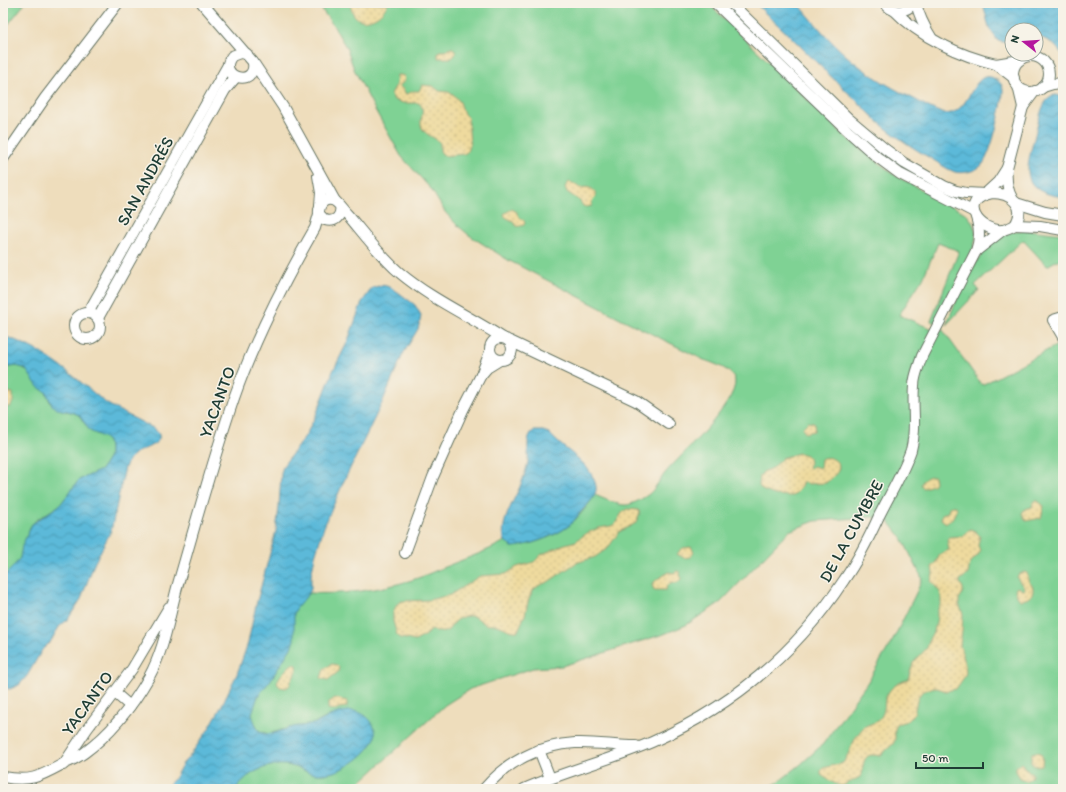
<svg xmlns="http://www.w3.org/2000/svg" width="1066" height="792" font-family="Itim,sans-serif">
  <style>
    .grass { fill: #7fd294; stroke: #4f8864 }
    .sand { fill: url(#sand-dots); stroke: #868c69 }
    .water { fill: url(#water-waves); stroke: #3d7b86 }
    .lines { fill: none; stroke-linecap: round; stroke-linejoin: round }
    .minor-casing { stroke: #677564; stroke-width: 12 }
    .minor { stroke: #fff; stroke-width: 10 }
    .labels { text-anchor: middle; stroke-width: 3; stroke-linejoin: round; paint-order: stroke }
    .street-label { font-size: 17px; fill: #1f3d34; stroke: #f7f3e8 }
  </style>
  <defs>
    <pattern id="sand-dots" width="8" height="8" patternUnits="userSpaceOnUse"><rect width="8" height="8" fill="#eeda9e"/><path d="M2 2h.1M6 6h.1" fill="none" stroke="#ccbc89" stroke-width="1.8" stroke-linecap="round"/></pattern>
    <pattern id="water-waves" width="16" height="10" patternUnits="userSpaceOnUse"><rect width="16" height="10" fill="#5bb9d9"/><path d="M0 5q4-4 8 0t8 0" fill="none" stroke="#4b98b1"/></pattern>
  </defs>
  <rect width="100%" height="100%" fill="#f7f3e8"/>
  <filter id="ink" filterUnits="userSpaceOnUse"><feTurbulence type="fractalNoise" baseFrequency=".025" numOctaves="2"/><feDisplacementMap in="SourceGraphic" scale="8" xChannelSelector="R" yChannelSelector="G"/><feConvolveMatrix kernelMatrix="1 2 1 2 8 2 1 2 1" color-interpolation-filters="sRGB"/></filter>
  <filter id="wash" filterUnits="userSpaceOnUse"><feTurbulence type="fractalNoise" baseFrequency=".012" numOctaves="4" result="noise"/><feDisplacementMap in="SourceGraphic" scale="16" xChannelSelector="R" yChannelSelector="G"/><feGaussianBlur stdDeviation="0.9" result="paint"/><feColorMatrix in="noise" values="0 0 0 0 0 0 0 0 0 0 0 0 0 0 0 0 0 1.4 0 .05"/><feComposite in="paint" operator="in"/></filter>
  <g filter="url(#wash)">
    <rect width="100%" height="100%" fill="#eeddbc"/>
    <!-- grass -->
    <g class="grass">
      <path d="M3 3H25L3 31Z"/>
      <path d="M317 3H708L846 137 896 176 965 213C971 218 975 226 976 235 976 253 944 304 935 323L931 321 959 251 938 243 923 278 899 315 939 332 942 329 982 385 1063 342V789H765L777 783 800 765 823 744 867 683 893 640 918 589 922 578 902 538 887 519 871 517 815 521 789 531 721 602 686 625 664 634 562 666 533 668 470 689 445 705 353 789H236C247 772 272 760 292 766 301 768 310 773 319 774 337 775 354 761 367 750L331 715 316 723 307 726 289 728 268 734 258 730C255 724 251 718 252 712 256 691 282 667 291 646 296 634 290 619 295 610 298 604 305 599 309 593 343 595 380 590 412 580 426 576 438 569 452 564 470 557 488 551 505 541L512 547C530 545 551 538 566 528 574 523 590 503 595 495 602 498 619 506 627 505 633 504 644 498 649 494 655 489 660 479 666 472 681 455 737 403 735 381 734 370 713 363 704 360L620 318 508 260 469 235 457 225 445 212 431 189 401 156 374 108 354 69 346 47 333 25Z"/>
      <path d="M1028 230 1063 234V257L1047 266 1023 240 975 285 979 290 946 325C959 296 974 251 1004 235 1011 231 1020 230 1028 230Z"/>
      <path d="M16 366C34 368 31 385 46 392L50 402 64 411 72 412 79 415 90 431 103 437 108 441 109 448V457L101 470 79 480 60 505 36 520 30 527 23 546 20 558 13 567 3 577V368Z"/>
    </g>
    <!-- sand -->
    <g class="sand">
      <path d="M350 3H388C381 21 353 31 350 3Z"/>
      <path d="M451 48H453L456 52 455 55 452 58H438V53L439 51H445Z"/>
      <path d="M397 75H400L404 76 405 81 399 86 404 90 405 93 407 94 413 91H419L422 85 433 86 439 91 448 92 453 94 460 102 464 114 468 118 470 143 467 152 464 154 444 156 440 151V143C435 137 425 135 422 128 418 119 427 110 419 103H403L394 100 391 94 396 85Z"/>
      <path d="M569 182 573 183 580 188C588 186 596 188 596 197L592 201V206L587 207 583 206 580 201 567 192 565 187Z"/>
      <path d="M512 209 517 212V214L525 222 524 225C516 228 517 226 512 221 509 218 506 219 504 215L505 213Z"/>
      <path d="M8 392 13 393V402L10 407H7C1 403 5 397 8 392Z"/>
      <path d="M808 422 813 423 815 424 814 431 805 433 802 428Z"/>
      <path d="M799 453 806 455 809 458 810 463 808 466 810 469 813 466 820 468 821 459C827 455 839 459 839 468 838 474 830 479 826 483L809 484 803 482 798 491 793 496H788L775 495 762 490 759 486 760 476 763 472 773 468 782 458Z"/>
      <path d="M934 476 935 482 933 485 924 488 922 487 921 484C924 478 928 476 934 476Z"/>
      <path d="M1035 501H1038L1044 506 1041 518 1026 521 1022 513 1025 509 1032 507 1033 502Z"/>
      <path d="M952 506H956L957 508C955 514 952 521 946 523L941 519 942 514 948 512 949 507Z"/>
      <path d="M627 509 638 510 640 512 636 523 619 532 608 548 595 557 576 563 548 582 540 585 534 589 529 598 525 615 518 631C509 632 505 627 497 625 494 624 489 626 485 624 479 620 477 616 469 616 453 616 452 631 444 632 441 633 435 631 432 630L421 638 415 641 401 638 397 635 393 621V613L397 604 402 601 429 600 450 595 480 576 506 574 517 567 534 562 542 554 557 548 562 545 576 541 587 533 599 528 611 526 615 524 622 513Z"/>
      <path d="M970 529 975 531 980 536 978 545 980 551 979 554 970 563 968 574 960 580V583L963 588V593L959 599V604L963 614 962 632 960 645 964 659 966 671 965 676 956 689 946 691 934 687 922 692 918 697 914 714 907 721 900 723 897 725 895 729V740L893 744 881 755C878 756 874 755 871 755 861 757 864 771 860 777L842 786C838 786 825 778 821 775V771L823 768 843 763C850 753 853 738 863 728 868 723 877 724 881 717 885 711 884 705 885 699 888 688 898 683 908 679L913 663 927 648 930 637 934 632 937 617V611L941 603V597L940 592 931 581 933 574 932 567 936 563 940 554 949 550 947 540 948 538 950 537 962 536Z"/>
      <path d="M691 547 692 548 694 553 690 557 684 558 677 554 683 548Z"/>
      <path d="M677 571 680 572 681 579 677 583 672 582 667 586 666 590H654L652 585C656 578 663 577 668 572L674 573Z"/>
      <path d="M1024 572 1027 573C1028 575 1028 578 1028 580 1029 583 1033 585 1033 588 1034 596 1027 600 1020 600L1017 596 1015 590 1017 587 1023 590 1025 589 1017 578 1018 575Z"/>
      <path d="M292 664 297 665C299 673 291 677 290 685L286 688 280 687 277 683C280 674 286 670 292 664Z"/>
      <path d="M332 664 337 665 339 667 338 672 328 680 323 679 321 678 324 669Z"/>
      <path d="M335 698 347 701V707L339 708 335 710 328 709V703Z"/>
      <path d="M1036 752 1040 753C1043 756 1043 760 1042 765L1035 766 1031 763V759L1032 753Z"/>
      <path d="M1021 763 1023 765 1025 769 1032 773V776L1027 781 1020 778 1016 771V767Z"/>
    </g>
    <!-- water -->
    <g class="water">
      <path d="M755 3H798C809 16 820 30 832 42 856 67 885 85 916 100 925 105 933 110 942 113 972 120 971 62 997 80 1001 83 1003 86 1003 91 1003 105 991 155 982 165 976 171 964 174 955 172 946 169 939 163 930 158 911 147 892 134 875 119 869 113 863 107 857 101 834 80 812 58 790 36 778 25 766 14 755 3Z"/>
      <path d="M983 3H1063V55C1054 44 1050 40 1036 36V30H1012V41L1008 43 998 41 989 28Z"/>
      <path d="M1057 95 1063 97V197C1018 191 1026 169 1035 135 1038 124 1040 109 1047 100 1049 96 1053 95 1057 95Z"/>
      <path d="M382 285 390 287 398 292 415 305 421 315 420 321 418 329 403 354 382 403 343 483 324 527 315 556 311 576V589L309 593 296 609 294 613V640L291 648 270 681 258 696 255 705 252 713 253 718 258 730C261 732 264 734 269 734 276 733 282 730 289 728 298 725 307 726 316 723 322 721 327 717 332 715 338 713 347 710 353 711 368 712 382 730 372 744 361 760 338 775 318 774 309 774 301 768 292 766 271 761 247 772 236 789H164L174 779 183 763 189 757 208 730 219 711 237 674 248 643 256 605 276 531 279 507 281 474 283 466 306 435 316 415 333 371 347 343 362 302 372 288Z"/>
      <path d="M3 336C44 348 74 377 106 403L116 409 153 428C172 442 143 448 134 454 130 457 128 462 125 467L111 531 94 564 81 599 68 619 59 627 51 641 42 650 27 676 19 685 10 689 3 688V643L4 634 3 625V577L13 567 20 558 22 546 32 524 60 505 79 480 101 470 109 457V448L108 441 103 437 90 431 79 415 72 412 57 409 52 405 46 392 38 387 25 368 16 366 3 368Z"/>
      <path d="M533 431H543L549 433C564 451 587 459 595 482 600 496 587 504 580 513 576 518 572 524 567 527 557 535 525 547 512 547L505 541C497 523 519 494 524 476 526 471 527 466 528 461 529 452 525 437 533 431Z"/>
    </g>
  </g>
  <g filter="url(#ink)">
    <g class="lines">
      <defs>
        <g id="minor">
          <path d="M202 3 253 62 283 107 335 201"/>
          <path d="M715 3 849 132 877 157 900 174 974 212"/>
          <path d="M731 3 848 118 885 149 904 163 944 186 956 191 966 193 985 194 998 182 1007 168C1006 179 1007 189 1012 198"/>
          <path d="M885 3C892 14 906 13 914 3"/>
          <path d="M916 3C919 16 924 26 931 37"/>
          <path d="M894 10C920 37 960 56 996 64"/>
          <path d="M247 54 240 53 232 56C215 77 257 89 253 62"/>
          <circle cx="1031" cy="74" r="18"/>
          <path d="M1014 78 996 64 1020 60"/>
          <path d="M1018 86 1023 107 1035 91"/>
          <path d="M1043 87 1053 84 1063 83"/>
          <path d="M3 159 45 98 118 3"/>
          <path d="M1007 168 1023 107"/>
          <path d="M318 176 321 193 320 205"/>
          <path d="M992 193C1011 193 1027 206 1015 225 1011 227 1007 229 1003 230 980 233 956 200 992 193Z"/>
          <path d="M1016 203 1045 212 1063 215"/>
          <path d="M340 206C342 216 335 223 325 220L319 214C318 204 325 197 335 201 340 205 343 210 347 214 364 234 380 256 400 273 431 299 469 316 503 338"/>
          <path d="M976 217C980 230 980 239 976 251L1003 230"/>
          <path d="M1015 225 1040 226 1063 230"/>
          <circle cx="87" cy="326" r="13"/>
          <path d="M88 313 228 65"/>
          <path d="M1063 317 1053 320 1063 337"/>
          <path d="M98 318 225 90 236 77"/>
          <circle cx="501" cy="349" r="11"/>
          <path d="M510 341 636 401 669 424"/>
          <path d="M490 352 481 375 487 368 500 360"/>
          <path d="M405 553 433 477 463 410 481 375"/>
          <path d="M115 693 130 706"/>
          <path d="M539 750 550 778"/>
          <path d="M63 765 87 729 132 669 169 607"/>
          <path d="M3 777C31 782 39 777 63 764 71 761 77 758 84 753 110 734 133 705 149 677 165 648 169 616 178 584 196 522 213 459 234 398 254 341 285 280 315 228L319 214"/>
          <path d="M484 789C507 762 539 745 575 743 595 742 616 746 636 746"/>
          <path d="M524 789C566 771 610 760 652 742 731 707 797 652 844 580 858 560 869 538 879 516 890 494 903 473 911 450 917 429 912 408 914 386 914 376 919 366 922 356L976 251"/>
        </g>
      </defs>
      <!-- minor casing -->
      <use href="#minor" class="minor-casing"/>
      <!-- minor -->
      <use href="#minor" class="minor"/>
    </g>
  </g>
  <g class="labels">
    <!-- street labels -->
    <g class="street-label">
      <text transform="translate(145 181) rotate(-61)" y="6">SAN ANDRÉS</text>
      <text transform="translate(217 402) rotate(-70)" y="6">YACANTO</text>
      <text transform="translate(851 531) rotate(-61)" y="6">DE LA CUMBRE</text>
      <text transform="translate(87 703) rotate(-54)" y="6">YACANTO</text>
    </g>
  </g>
  <!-- margin -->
  <rect width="1066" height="792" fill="none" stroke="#f7f3e8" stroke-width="16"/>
  <!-- north arrow -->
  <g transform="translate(1024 42) rotate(287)"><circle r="19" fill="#f7f3e8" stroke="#a1aaa0"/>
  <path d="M0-3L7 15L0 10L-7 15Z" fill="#b5179e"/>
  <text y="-6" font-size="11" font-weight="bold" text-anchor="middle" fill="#1f3d34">N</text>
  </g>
  <!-- scale -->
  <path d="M916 762v6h67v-6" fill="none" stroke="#1f3d34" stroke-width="2"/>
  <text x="922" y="762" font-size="12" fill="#1f3d34" stroke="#f7f3e8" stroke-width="3" paint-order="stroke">50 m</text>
</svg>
